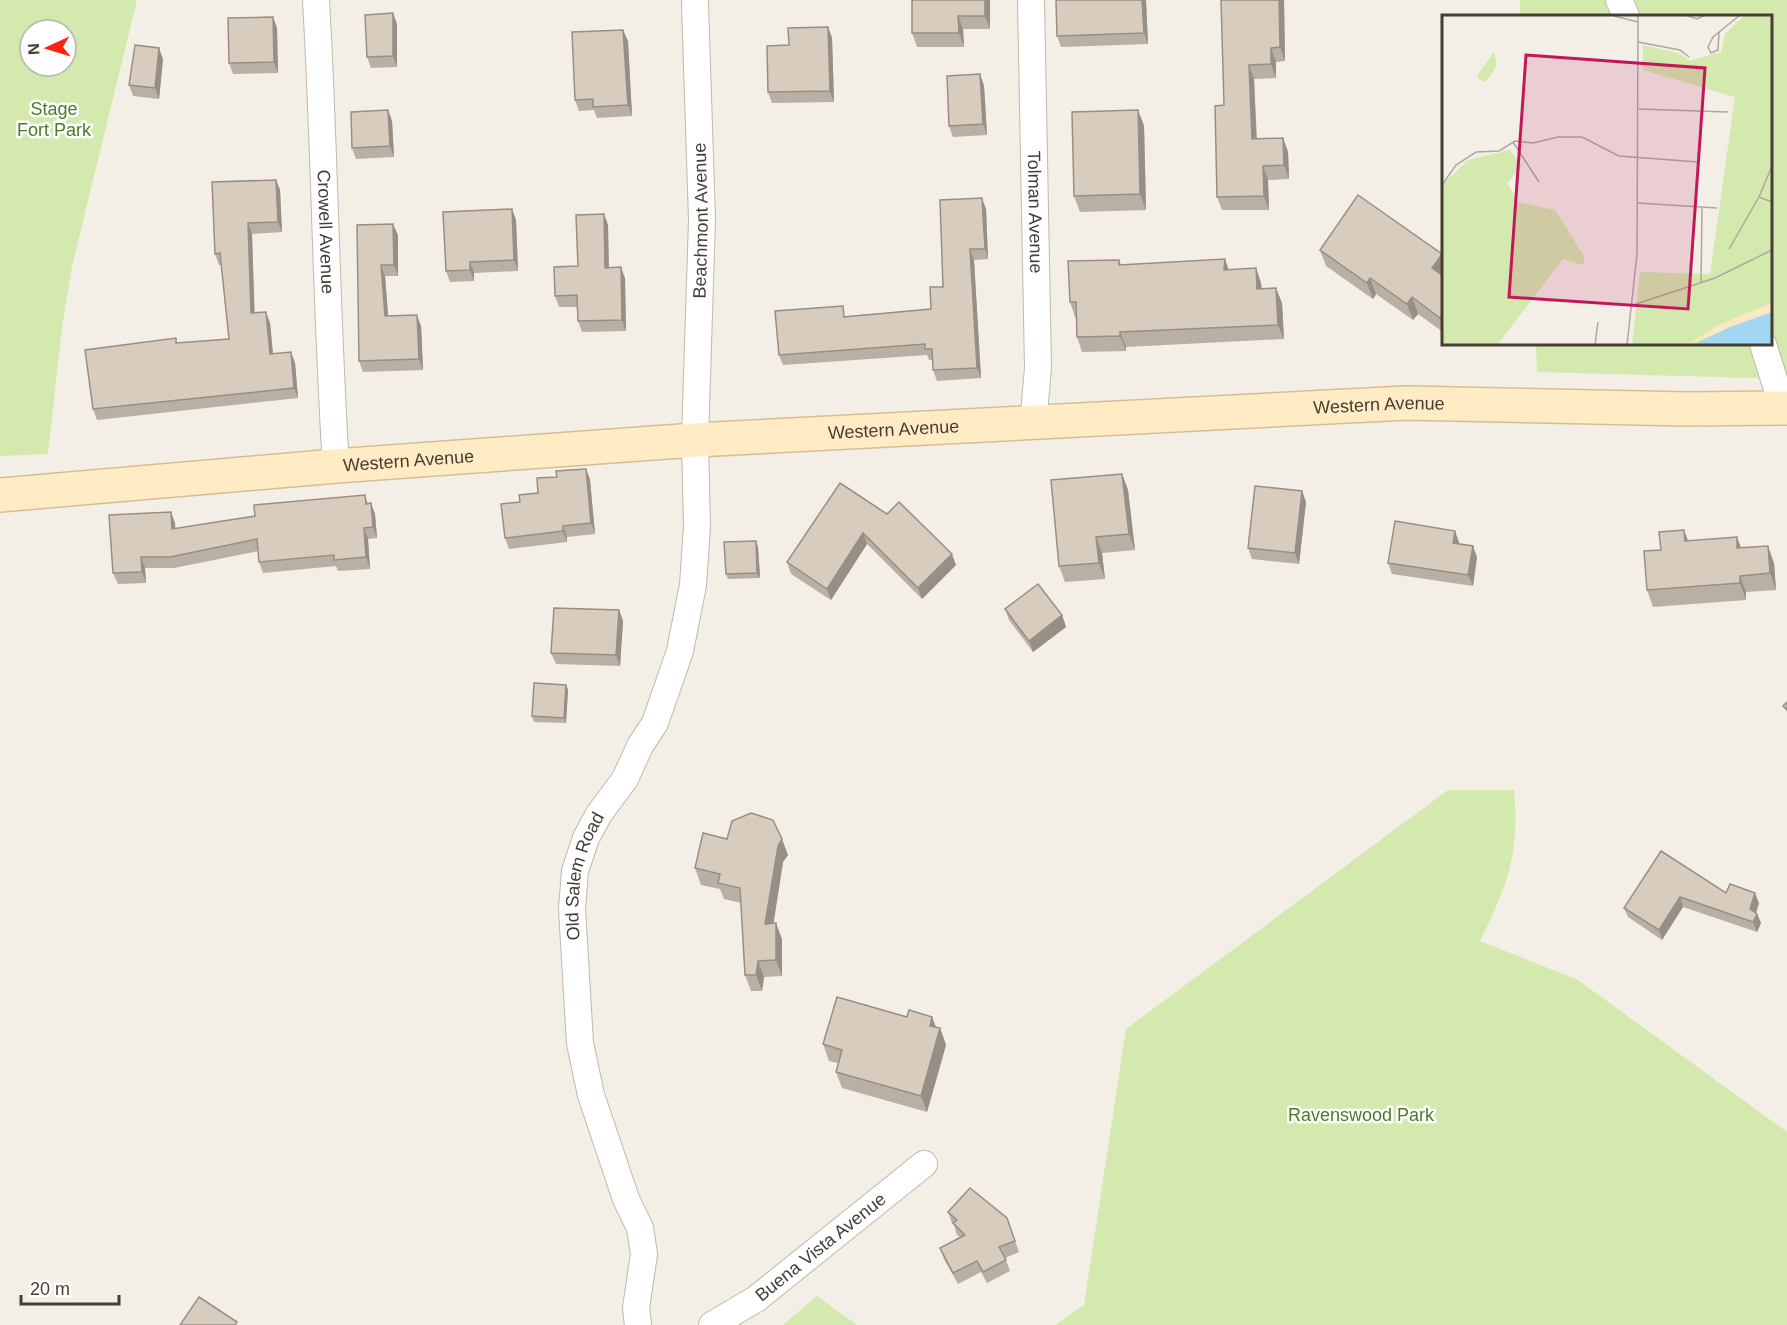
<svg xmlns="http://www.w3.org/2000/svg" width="1787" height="1325" font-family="Helvetica,sans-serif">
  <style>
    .green { fill: #d3e9ae; fill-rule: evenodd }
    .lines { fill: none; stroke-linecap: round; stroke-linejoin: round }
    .minor-casing { stroke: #c2b8ab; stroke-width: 28 }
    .secondary-casing { stroke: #d5be95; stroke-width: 36 }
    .minor { stroke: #fff; stroke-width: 26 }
    .secondary { stroke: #ffecc5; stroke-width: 33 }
    .wall { fill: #baafa3 }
    .shaded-wall { fill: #978f85 }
    .building { fill: #d8ccbe; stroke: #978f85; stroke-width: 1.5 }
    .labels { text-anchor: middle; stroke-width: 5; stroke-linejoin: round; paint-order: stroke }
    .park-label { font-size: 18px; fill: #4d7a27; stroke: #fff }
    .street-label { font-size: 18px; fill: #463e35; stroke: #fff }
    .inset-road { fill: none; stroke: #aea89f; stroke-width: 1.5 }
    .view { fill: #c2185b; fill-opacity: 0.15; stroke: #c2185b; stroke-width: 3 }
    .inset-edge { fill: none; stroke: #463e35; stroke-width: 3 }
  </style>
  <rect width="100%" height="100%" fill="#f3eee6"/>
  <!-- green -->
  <g class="green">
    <path d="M0 0H137L72 266 62 327 48 454 0 456ZM30 30H66V66H30Z"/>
    <path d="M1520 0H1787V379L1537 372 1536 344H1770V16H1520Z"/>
    <path d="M1448 790H1514C1520 853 1507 887 1480 941L1578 980 1787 1132V1325H1055L1084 1305 1126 1029Z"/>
    <path d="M817 1296 857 1325H783Z"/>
  </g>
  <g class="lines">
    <defs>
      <g id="minor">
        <path id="s1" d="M316 0C325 155 326 311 336 466"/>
        <path id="s2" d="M1031 0 1038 368 1033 424"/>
        <path d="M1619 0 1626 16"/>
        <path d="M1763 344 1783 408"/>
        <path id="s3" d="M638 1325 636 1308 644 1254 640 1228 626 1199 591 1095 580 1043 572 909 575 871 586 838 599 814 625 779 640 746 655 723 680 651 693 585 697 527 695 440 702 220 695 3"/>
        <path id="s4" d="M712 1325 756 1299 924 1164"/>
      </g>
      <g id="secondary">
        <path id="s5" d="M0 495 336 466 695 440 1406 403 1687 409 1787 408"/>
      </g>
    </defs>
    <!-- minor casing -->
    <use href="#minor" class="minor-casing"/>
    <!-- secondary casing -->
    <use href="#secondary" class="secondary-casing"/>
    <!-- minor -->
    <use href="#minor" class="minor"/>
    <!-- secondary -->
    <use href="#secondary" class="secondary"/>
  </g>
  <!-- wall -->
  <g class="wall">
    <path d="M912 0H990V29H963L964 47H917L912 33Z"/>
    <path d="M1056 0H1146L1148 44 1061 47 1057 36Z"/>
    <path d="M1284 0 1285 61 1276 62V78L1254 79 1257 139 1283 138 1288 152 1289 179 1268 180 1269 210H1222L1217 197 1224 105Z"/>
    <path d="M273 17 277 28 278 73 233 74 229 63Z"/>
    <path d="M397 24V67L371 68 367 57Z"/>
    <path d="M828 27 832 38 834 102 772 103 768 92 789 45Z"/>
    <path d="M628 41 632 116 597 118 594 110 579 111 575 100Z"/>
    <path d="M163 59 159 99 133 96 129 85Z"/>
    <path d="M980 74 984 86 987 135 953 137 949 126Z"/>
    <path d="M388 110 392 121 394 157 356 159 352 148Z"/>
    <path d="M1138 110 1144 126 1146 210 1080 212 1074 196Z"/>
    <path d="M276 180 280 190 282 232 252 234 254 313 270 323 273 354 295 363 298 398 97 420 93 409 178 343 229 339 221 265H219L215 254Z"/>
    <path d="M512 209 516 220 518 271 474 273V281L450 282 446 271Z"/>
    <path d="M986 209 988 259 974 260 981 378 937 381 933 370V360H929L927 355 783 365 779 355 846 316 931 309Z"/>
    <path d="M604 214 608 225 609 268 625 278 626 331 582 332 578 321 577 307H559L555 296 578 266Z"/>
    <path d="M357 225 398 235V276H385L388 316 421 326 423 370 363 372 359 361Z"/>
    <path d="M1320 250 1443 259V332L1418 314 1413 320 1376 294 1373 299 1326 266Z"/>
    <path d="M1119 260 1121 265 1228 270 1256 268 1261 283 1262 289 1282 303 1284 339 1126 347V351L1082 352 1077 337 1076 317H1075L1070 302Z"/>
    <path d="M586 469 590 480 595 534 567 537V542L509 549 505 538 520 502 538 493 557 477Z"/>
    <path d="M1122 474 1128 490 1135 550 1102 553 1105 579 1065 582 1059 566Z"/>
    <path d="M1302 491 1306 502 1299 564 1252 559 1248 548Z"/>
    <path d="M365 495 368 504 375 514 377 538 368 539 370 569 338 571 336 566 263 573 259 562 258 551 174 568H145L146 583 118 584 113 573 175 523V529L255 516Z"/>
    <path d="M887 514 956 565 922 599 867 544 831 600 791 574 787 562Z"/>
    <path d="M1737 537 1741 548 1774 563 1776 590 1746 592V600L1653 607 1647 590 1661 550 1688 541Z"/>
    <path d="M756 541 758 547 760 578 728 579 726 574Z"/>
    <path d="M1459 542V544L1477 557 1473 586 1392 574 1388 563Z"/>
    <path d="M1005 609 1062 615 1066 627 1033 652 1009 620Z"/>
    <path d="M619 610 623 621 620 666 556 664 551 653Z"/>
    <path d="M566 685 568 690 566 723 534 722 532 716Z"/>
    <path d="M727 839 788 855 783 862 773 923 782 939V976L764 977 762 991H751L745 975 741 903 724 899 720 889 701 885 695 868Z"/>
    <path d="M1661 851 1726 893 1759 903 1756 912 1761 923 1757 932 1683 907 1662 940 1628 917 1624 908Z"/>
    <path d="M907 1017H932L936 1027 940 1028 946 1045 927 1112 842 1088 836 1072 838 1063 829 1061 823 1044Z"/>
    <path d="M948 1212 1007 1218 1019 1252 1005 1258 1010 1271 987 1283 981 1272 958 1284 944 1259 940 1248 960 1237 957 1235 954 1225 952 1223Z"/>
  </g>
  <!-- shaded-wall -->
  <g class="shaded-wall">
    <path d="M985 0H990V29L985 16Z"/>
    <path d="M1142 0H1146L1148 44 1144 33Z"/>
    <path d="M1279 0H1284L1285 61 1280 47Z"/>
    <path d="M393 13 397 24V67L393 56Z"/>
    <path d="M958 16 963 29 964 47 959 33Z"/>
    <path d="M273 17 277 28 278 73 274 62Z"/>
    <path d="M828 27 832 38 834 102 830 91Z"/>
    <path d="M623 30 628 41 632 116 628 105Z"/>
    <path d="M159 48 163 59 159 99 155 88Z"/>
    <path d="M1271 48 1276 62V78L1271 64Z"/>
    <path d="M1249 65 1254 79 1257 153 1252 139Z"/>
    <path d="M980 74 984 86 987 135 983 124Z"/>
    <path d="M388 110 392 121 394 157 390 146Z"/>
    <path d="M1138 110 1144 126 1146 210 1140 194Z"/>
    <path d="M1283 138 1288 152 1289 179 1284 165Z"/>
    <path d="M1263 166 1268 180 1269 210 1264 196Z"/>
    <path d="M276 180 280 190 282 232 278 222Z"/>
    <path d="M982 198 986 209 988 259 985 249Z"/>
    <path d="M512 209 516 220 518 271 514 260Z"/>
    <path d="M604 214 608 225 609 279 605 268Z"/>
    <path d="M248 223 252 234 255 324 251 313Z"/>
    <path d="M393 224 398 235V276L394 265Z"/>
    <path d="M970 249 974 260 981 378 977 368Z"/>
    <path d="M1442 254 1443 259V276L1432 268Z"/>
    <path d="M1225 259 1230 274 1224 270Z"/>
    <path d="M470 262 474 273V281L470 270Z"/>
    <path d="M381 265 385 276 389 327 385 316Z"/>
    <path d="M621 267 625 278 626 331 622 320Z"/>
    <path d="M1256 268 1261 283 1262 304 1257 289Z"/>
    <path d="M1370 278 1376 294 1373 299 1367 283Z"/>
    <path d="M1276 288 1282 303 1284 339 1278 325Z"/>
    <path d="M1412 297 1418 314 1413 320 1407 304Z"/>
    <path d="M266 312 270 323 274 365 270 354Z"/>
    <path d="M1443 313V327L1440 318Z"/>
    <path d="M417 315 421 326 423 370 419 359Z"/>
    <path d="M1120 332 1126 347V351L1120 336Z"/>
    <path d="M291 352 295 363 298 398 294 388Z"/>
    <path d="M586 469 590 480 595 534 591 523Z"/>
    <path d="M1122 474 1128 490 1135 550 1129 534Z"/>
    <path d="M1302 491 1306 502 1299 564 1295 553Z"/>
    <path d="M371 503 375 514 377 538 373 527Z"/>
    <path d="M171 512 175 523 176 540 172 529Z"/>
    <path d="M563 526 567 537V542L563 531Z"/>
    <path d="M364 528 368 539 370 569 366 557Z"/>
    <path d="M1684 530 1690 546 1685 541Z"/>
    <path d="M1455 531 1459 542 1457 554 1453 543Z"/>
    <path d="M863 533 867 544 831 600 827 589Z"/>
    <path d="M1096 537 1102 553 1105 579 1099 563Z"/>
    <path d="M1737 537 1743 554 1737 548Z"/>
    <path d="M756 541 758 547 760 578 757 573Z"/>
    <path d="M1473 546 1477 557 1473 586 1468 575Z"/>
    <path d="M1768 546 1774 563 1776 590 1770 573Z"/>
    <path d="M952 554 956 565 922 599 918 588Z"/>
    <path d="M141 557 145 568 146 583 142 572Z"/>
    <path d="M1740 576 1746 592V600L1740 583Z"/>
    <path d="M619 610 623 621 620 666 616 655Z"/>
    <path d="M1062 615 1066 627 1033 652 1029 641Z"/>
    <path d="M566 685 568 690 566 723 564 718Z"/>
    <path d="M782 839 788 855 783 862 771 940 765 924 778 846Z"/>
    <path d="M1755 893 1759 903 1754 919 1750 909Z"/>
    <path d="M1680 897 1683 907 1662 940 1659 930Z"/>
    <path d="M1757 914 1761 923 1757 932 1753 922Z"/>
    <path d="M776 923 782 939V976L776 960Z"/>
    <path d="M758 961 764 977 762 991 756 975Z"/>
    <path d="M932 1017 938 1033 930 1026Z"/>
    <path d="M940 1028 946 1045 927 1112 921 1096Z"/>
  </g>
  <!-- building -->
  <g class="building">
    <path d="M912 0H985V16H958L959 33H912Z"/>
    <path d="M1056 0H1142L1144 33 1057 36Z"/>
    <path d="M1221 0H1279L1280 47 1271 48V64L1249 65 1252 139 1283 138 1284 165 1263 166 1264 196 1217 197 1215 106 1224 105Z"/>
    <path d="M393 13V56L367 57 365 15Z"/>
    <path d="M273 17 274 62 229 63 228 18Z"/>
    <path d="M828 27 830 91 768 92 767 46 789 45 788 28Z"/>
    <path d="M623 30 628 105 593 107V99L575 100 572 32Z"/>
    <path d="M135 45 159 48 155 88 129 85Z"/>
    <path d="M980 74 983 124 949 126 947 76Z"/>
    <path d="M388 110 390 146 352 148 351 112Z"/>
    <path d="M1138 110 1140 194 1074 196 1072 112Z"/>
    <path d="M276 180 278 222 248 223 251 313 266 312 270 354 291 352 294 388 93 409 85 350 176 338V343L229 339 220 253 215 254 212 182Z"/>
    <path d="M1358 195 1442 254 1432 268 1443 276V313L1440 318 1412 297 1407 304 1370 278 1367 283 1320 250Z"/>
    <path d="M982 198 985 249H970L977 368 933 370 932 349H925V344L779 355 775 311 843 306 844 317 931 309 930 287H943L940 200Z"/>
    <path d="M512 209 514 260 470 262V270L446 271 443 212Z"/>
    <path d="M604 214 605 268 621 267 622 320 578 321 577 295 555 296 554 267 578 266 576 215Z"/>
    <path d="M393 224 394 265H381L385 316 417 315 419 359 359 361 357 225Z"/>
    <path d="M1225 259 1224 270 1256 268 1257 289 1276 288 1278 325 1120 332V336L1077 337 1076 302H1070L1068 261 1119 260V265Z"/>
    <path d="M586 469 591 523 563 526V531L505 538 501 504 520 502 519 495 538 493 537 478 557 477 556 471Z"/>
    <path d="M1122 474 1129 534 1096 537 1099 563 1059 566 1051 480Z"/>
    <path d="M840 483 887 514 899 502 952 554 918 588 863 533 827 589 787 562Z"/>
    <path d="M1255 486 1302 491 1295 553 1248 548Z"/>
    <path d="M365 495 366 504 371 503 373 527 364 528 366 557 334 560V555L259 562 257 539 170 557H141L142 572 113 573 109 515 171 512 172 529 255 516 254 505Z"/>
    <path d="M1395 521 1455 531 1453 543 1473 546 1468 575 1388 563Z"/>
    <path d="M1684 530 1685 541 1737 537V548L1768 546 1770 573 1740 576V583L1647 590 1644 551 1661 550 1659 532Z"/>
    <path d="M756 541 757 573 726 574 724 542Z"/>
    <path d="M1038 584 1062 615 1029 641 1005 609Z"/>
    <path d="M554 608 619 610 616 655 551 653Z"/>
    <path d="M534 683 566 685 564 718 532 716Z"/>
    <path d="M1787 702V710L1783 706Z"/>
    <path d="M751 813 773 820 782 839 778 846 765 924 776 923V960L758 961 756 975H745L740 888 718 883 720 874 695 868 703 833 727 839 732 821Z"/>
    <path d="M1661 851 1726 893 1730 884 1755 893 1750 909 1757 914 1753 922 1680 897 1659 930 1624 908Z"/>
    <path d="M837 997 907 1017 909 1010 932 1017 930 1026 940 1028 921 1096 836 1072 842 1050 823 1044Z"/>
    <path d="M970 1188 1007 1218 1015 1241 999 1247 1006 1260 983 1272 977 1261 953 1273 940 1248 965 1235 953 1223 957 1220 948 1212Z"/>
    <path d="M199 1297 237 1322 235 1325H180Z"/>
  </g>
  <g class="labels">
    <!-- park labels -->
    <g class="park-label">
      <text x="54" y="115">Stage<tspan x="54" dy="21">Fort Park</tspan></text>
      <text x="1361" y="1121">Ravenswood Park</text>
    </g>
    <!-- street labels -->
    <g class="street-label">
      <text dy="6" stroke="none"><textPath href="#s2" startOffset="212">Tolman Avenue</textPath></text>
      <text dy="6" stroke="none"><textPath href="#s3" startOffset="1143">Beachmont Avenue</textPath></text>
      <text dy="6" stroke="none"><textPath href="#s1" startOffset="232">Crowell Avenue</textPath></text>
      <text dy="6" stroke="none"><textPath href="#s5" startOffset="1382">Western Avenue</textPath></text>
      <text dy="6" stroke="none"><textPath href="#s5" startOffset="896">Western Avenue</textPath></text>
      <text dy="6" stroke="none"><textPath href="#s5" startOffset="410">Western Avenue</textPath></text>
      <text dy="6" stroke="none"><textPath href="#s3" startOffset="462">Old Salem Road</textPath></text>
      <text dy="6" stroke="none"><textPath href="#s4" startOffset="134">Buena Vista Avenue</textPath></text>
    </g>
  </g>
  <!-- overview -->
  <g transform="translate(1442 15)">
    <rect width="330" height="330" fill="#f3eee6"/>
    <path d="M303 0H330V297L251 330H190L198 257 268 259 293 82 201 55V30L236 38 248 46 279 37 283 19ZM52 37 55 49 48 62 41 67 35 61ZM68 135 80 151 65 168 76 187 113 195 142 241V250L121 244 55 330H0V170L26 145Z" fill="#d3e9ae"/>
    <path d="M330 288V297L245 330 278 309Z" fill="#f9e8c1"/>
    <path d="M330 297V330H251L288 312Z" fill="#a1d7f2"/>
    <path class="inset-road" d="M243 0 255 4 263 0M172 1 196 7M277 17 276 35 269 38 266 32 271 22 298 0M196 27 238 35 247 42M197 94 286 97M71 127 97 167M330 151 317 182 330 187M0 170 14 150 34 137 57 136 73 126 91 128 116 122H140L177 141 256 147M196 188 275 193M287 234 317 182M259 268 260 193M191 290 273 263 330 235M153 330 156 307M185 330 195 239 196 0"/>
    <path class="view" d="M84 40 263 53 246 294 67 282Z"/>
    <rect width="330" height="330" class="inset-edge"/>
  </g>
  <!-- north arrow -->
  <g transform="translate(48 48) rotate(266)"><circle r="28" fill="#ffffff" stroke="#b5b2ae" stroke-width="1.5"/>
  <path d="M0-4.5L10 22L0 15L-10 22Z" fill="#fe2212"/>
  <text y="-9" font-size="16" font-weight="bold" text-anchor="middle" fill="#463e35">N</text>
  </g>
  <!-- scale -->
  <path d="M21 1295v9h98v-9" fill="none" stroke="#463e35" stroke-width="3"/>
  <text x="30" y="1295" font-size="18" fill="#463e35" stroke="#ffffff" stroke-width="4.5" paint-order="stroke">20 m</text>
</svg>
